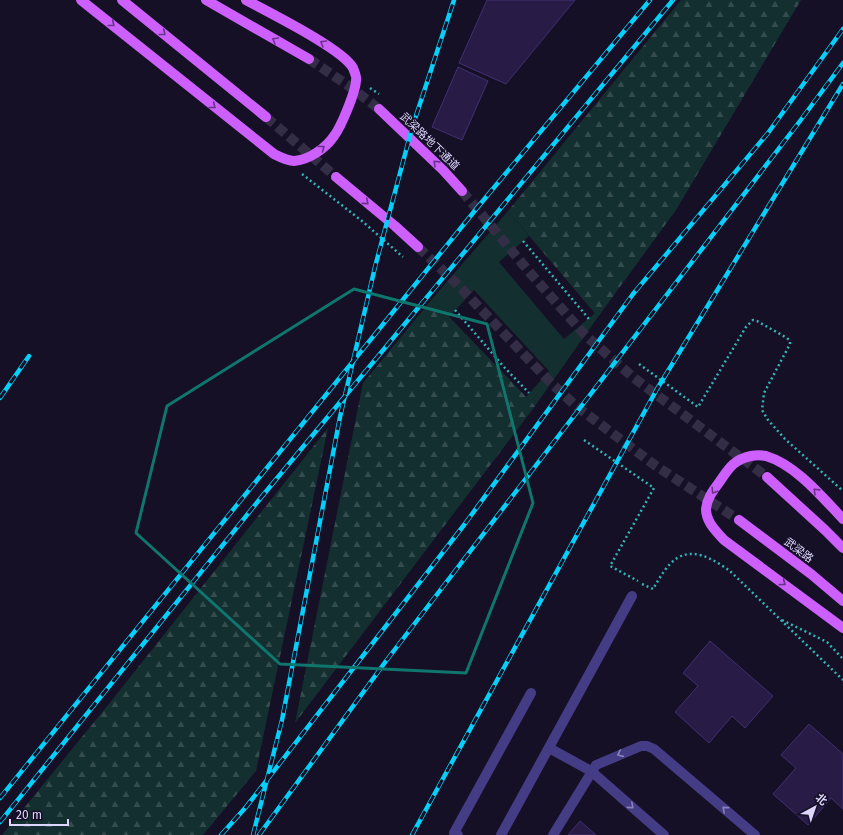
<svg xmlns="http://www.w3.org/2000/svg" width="843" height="835" font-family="'Fira Sans','Noto Sans SC',sans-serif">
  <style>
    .green { fill: #132f30 }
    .forest { fill: url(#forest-firs) }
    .building { fill: #281c47; stroke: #412f72 }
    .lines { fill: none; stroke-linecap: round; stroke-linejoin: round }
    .major-tunnel { stroke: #332e46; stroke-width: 10; stroke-dasharray: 10 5; stroke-linecap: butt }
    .path { stroke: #32b4b6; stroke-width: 2.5; stroke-dasharray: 2 3; stroke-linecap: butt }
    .minor { stroke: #443c84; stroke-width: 10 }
    .major { stroke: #cd5ffc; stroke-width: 10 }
    .rail-casing { stroke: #06cffa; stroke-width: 4.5 }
    .rail { stroke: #151026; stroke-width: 3; stroke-dasharray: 9; stroke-linecap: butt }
    .oneway { stroke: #683486 }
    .oneway2 { stroke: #8981bb }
    .marked { fill: none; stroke: #0f766e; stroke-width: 3; stroke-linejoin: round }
    .labels { text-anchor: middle; stroke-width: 3.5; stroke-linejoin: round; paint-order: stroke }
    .street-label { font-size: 11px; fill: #ded6fe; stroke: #151026 }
  </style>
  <defs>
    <pattern id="forest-firs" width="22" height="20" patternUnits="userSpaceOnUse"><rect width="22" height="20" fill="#132f30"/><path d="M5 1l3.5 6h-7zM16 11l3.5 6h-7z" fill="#354c4f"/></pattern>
  </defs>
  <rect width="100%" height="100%" fill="#151026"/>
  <!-- green -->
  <path class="green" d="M508 211 529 236 499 262 564 339 595 313 598 317 535 406 526 397 549 371 474 290 449 317 432 299Z"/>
  <!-- forest -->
  <g class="forest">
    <path d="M681 0H801L676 210 598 317 508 211Z"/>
    <path d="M432 299 535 406 295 723 363 383Z"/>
    <path d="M328 428 256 771 203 835H2L112 700Z"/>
  </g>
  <!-- building -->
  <g class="building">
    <path d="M487 0H575L506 84 459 63Z"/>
    <path d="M458 67 488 81 462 140 432 127Z"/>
    <path d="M710 641 773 696 745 728 732 716 709 743 675 712 698 686 683 673Z"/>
    <path d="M809 724 843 754V809L831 798 808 825 773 794 796 768 781 755Z"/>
    <path d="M580 821 596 835H568Z"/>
  </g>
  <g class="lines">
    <!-- major-tunnel -->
    <g class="major-tunnel">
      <path d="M309 59 349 86 379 109"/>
      <path d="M266 117 336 177"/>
      <path d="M462 191 531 274 585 335 634 378 767 477"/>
      <path d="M418 247 456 283 551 383 576 406 656 466 739 520"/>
    </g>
    <!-- path -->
    <g class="path">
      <path d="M370 88 379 94"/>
      <path d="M302 174 362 221 403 257"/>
      <path d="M523 241 589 319"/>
      <path d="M455 310 504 367 529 393"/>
      <path d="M639 364 698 407 746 327 753 320 757 321 787 338 790 341V344L764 393 762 410 768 420 785 439 843 491"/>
      <path d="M584 440 654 488 610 566 638 581"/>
      <path d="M642 584 653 589C658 581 663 571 671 563 690 544 713 559 730 571L843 680"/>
      <path d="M782 620 827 642 843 659"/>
    </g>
    <!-- minor -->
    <g class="minor">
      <path d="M549 748 591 771 664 835"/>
      <path d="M458 835 454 833 531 693"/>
      <path d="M501 835 632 596"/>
      <path d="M553 835 596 765 641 746H647L654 749 755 835"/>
    </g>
    <!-- major -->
    <g class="major">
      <path d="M81 0 274 154C280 157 287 161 294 161 309 160 326 148 334 136 341 127 356 91 356 80 357 77 354 71 353 68 343 49 268 12 246 0"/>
      <path d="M122 0 266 117"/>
      <path d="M206 0 309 59"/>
      <path d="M379 109 443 170 462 191"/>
      <path d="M336 177 395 226 418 247"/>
      <path d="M767 477 825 530 843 548"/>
      <path d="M843 519C822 497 796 465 766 456 761 455 756 455 751 456 732 460 728 470 718 484 712 492 707 499 706 509 706 522 716 531 724 540L843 628"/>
      <path d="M739 520 811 574 843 601"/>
    </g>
    <defs>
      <g id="rail">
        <path d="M0 398 29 356"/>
        <path d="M0 798 477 208 650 0"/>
        <path d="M0 822 259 500 673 0"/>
        <path d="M221 835 246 807 464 525 633 294 768 133 843 29"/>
        <path d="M253 835 282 720 340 417 375 267 412 128 454 0"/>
        <path d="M259 835 386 661 800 121 843 63"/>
        <path d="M412 835 657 389 843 84"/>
      </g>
    </defs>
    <!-- rail casing -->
    <use href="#rail" class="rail-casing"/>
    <!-- rail -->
    <use href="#rail" class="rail"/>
  </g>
  <!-- one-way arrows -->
  <defs><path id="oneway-chevron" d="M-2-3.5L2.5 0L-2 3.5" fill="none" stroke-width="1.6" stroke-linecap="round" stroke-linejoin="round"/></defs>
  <g class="oneway">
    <use href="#oneway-chevron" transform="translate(112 24) rotate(39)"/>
    <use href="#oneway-chevron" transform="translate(163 33) rotate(39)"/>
    <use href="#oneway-chevron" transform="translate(275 40) rotate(-150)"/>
    <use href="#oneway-chevron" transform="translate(323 43) rotate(-149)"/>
    <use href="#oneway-chevron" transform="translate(213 106) rotate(39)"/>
    <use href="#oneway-chevron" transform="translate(322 148) rotate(-37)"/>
    <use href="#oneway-chevron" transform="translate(436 163) rotate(-136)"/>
    <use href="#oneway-chevron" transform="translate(366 202) rotate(40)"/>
    <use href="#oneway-chevron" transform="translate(714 491) rotate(123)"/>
    <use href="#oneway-chevron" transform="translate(816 491) rotate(-136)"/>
    <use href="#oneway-chevron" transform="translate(783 583) rotate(36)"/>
  </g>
  <g class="oneway2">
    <use href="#oneway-chevron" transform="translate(620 754) rotate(156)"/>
    <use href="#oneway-chevron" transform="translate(631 806) rotate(41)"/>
    <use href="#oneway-chevron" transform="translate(725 809) rotate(-139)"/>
  </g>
  <!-- marked area -->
  <path class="marked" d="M354 289 487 324 533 503 466 673 280 664 136 533 167 406Z"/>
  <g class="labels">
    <!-- street labels -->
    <g class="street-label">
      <text transform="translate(430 141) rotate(44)" y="4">武梁路地下通道</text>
      <text transform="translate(799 550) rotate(37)" y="4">武梁路</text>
    </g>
  </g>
  <!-- north arrow -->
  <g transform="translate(815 807) rotate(40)" stroke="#151026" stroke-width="3" paint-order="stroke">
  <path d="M0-3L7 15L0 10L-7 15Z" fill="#ded6fe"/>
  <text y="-6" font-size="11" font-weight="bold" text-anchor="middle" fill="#ded6fe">北</text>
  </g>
  <!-- scale -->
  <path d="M10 819v6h58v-6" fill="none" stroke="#ded6fe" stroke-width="2"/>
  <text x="16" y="819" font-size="12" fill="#ded6fe" stroke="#151026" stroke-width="3" paint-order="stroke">20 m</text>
</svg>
